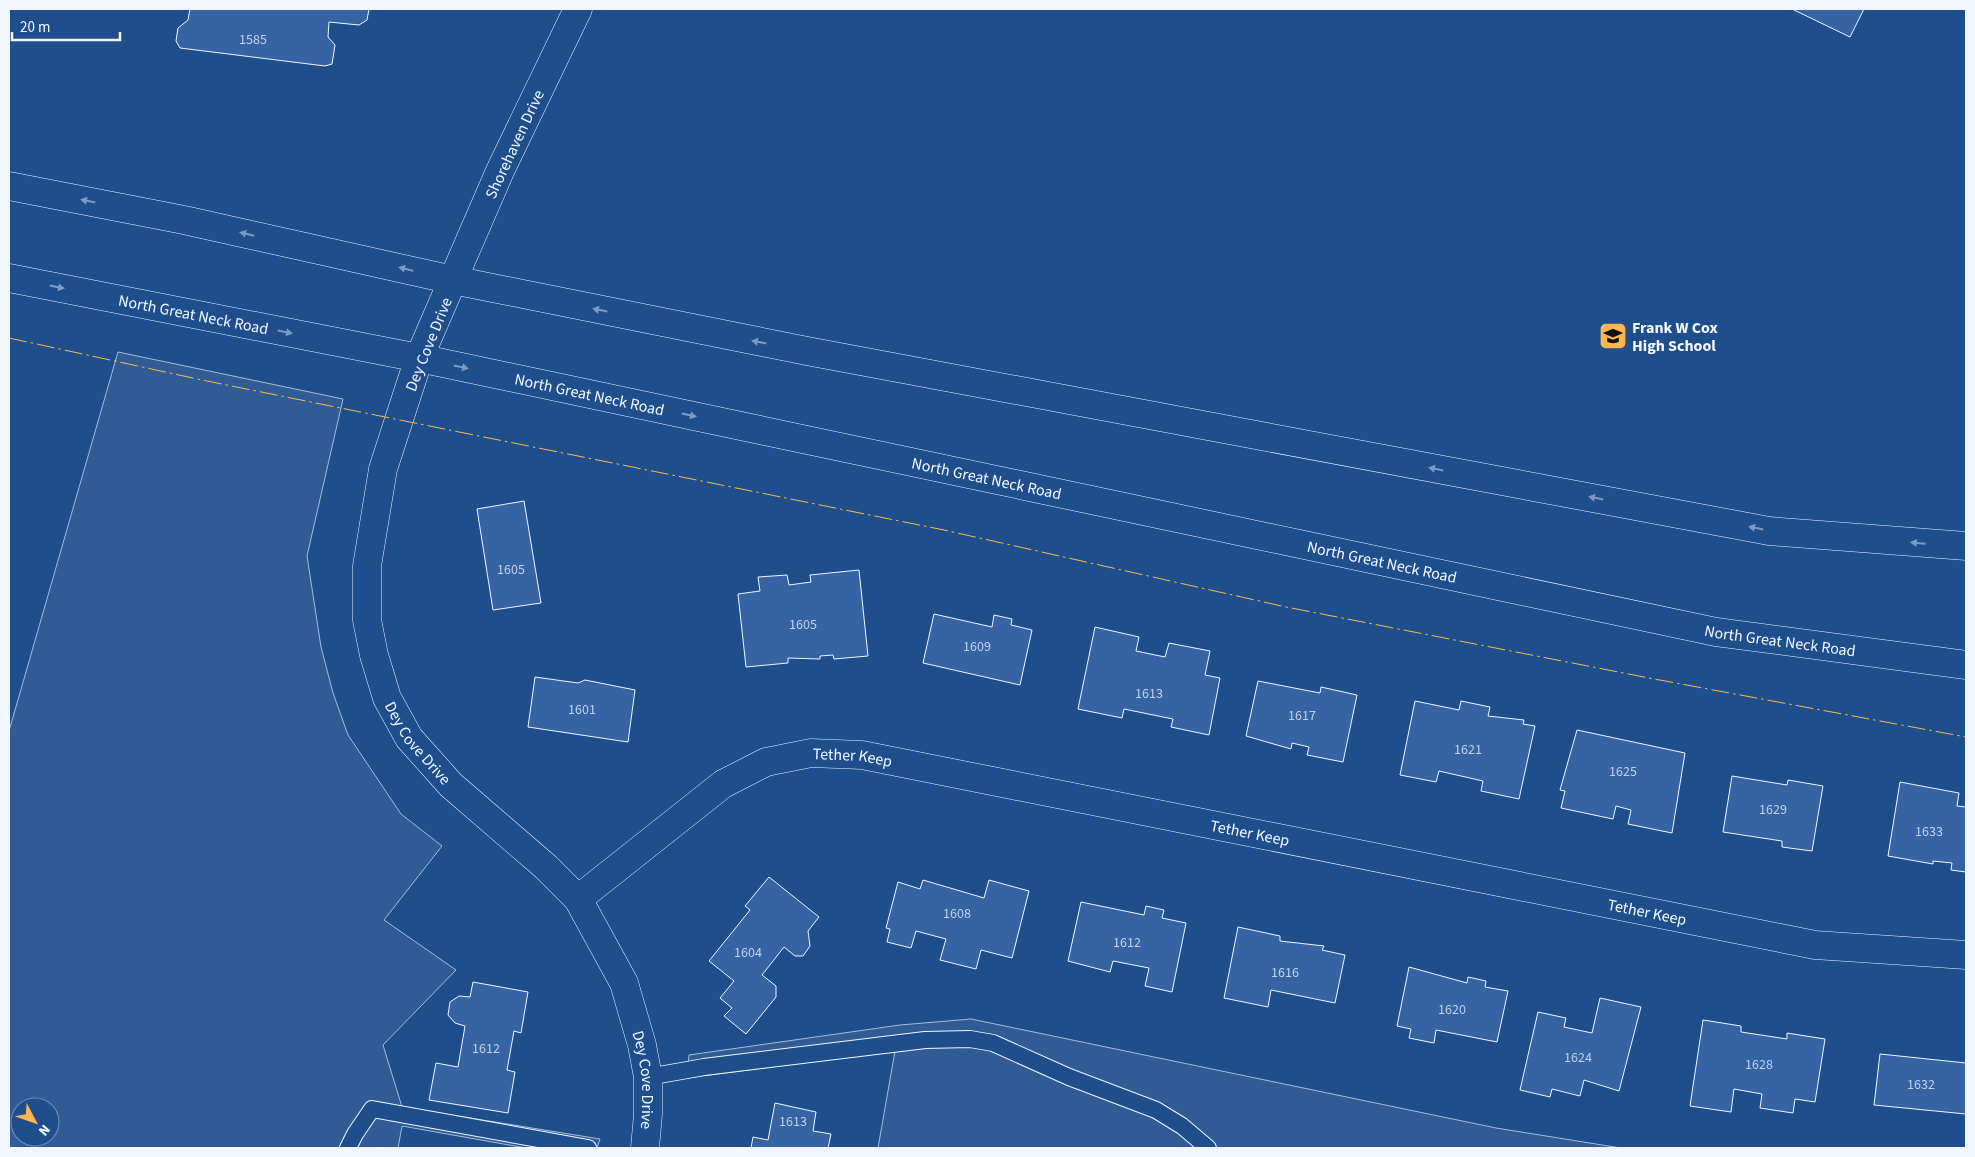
<svg xmlns="http://www.w3.org/2000/svg" width="1975" height="1157" font-family="'Source Sans 3',sans-serif">
  <style>
    .green { fill: #305b95; stroke: #a8bbd7; fill-rule: evenodd }
    .building { fill: #3563a3; stroke: #f2f6ff }
    .lines { fill: none; stroke-linecap: round; stroke-linejoin: round }
    .service-casing { stroke: #f2f6ff; stroke-width: 18 }
    .minor-casing { stroke: #f2f6ff; stroke-width: 29 }
    .primary-casing { stroke: #f2f6ff; stroke-width: 29 }
    .service { stroke: #1f4e8c; stroke-width: 16 }
    .minor { stroke: #1f4e8c; stroke-width: 28 }
    .primary { stroke: #1f4e8c; stroke-width: 28 }
    .power { stroke: #ffb74d; stroke-width: 1; stroke-dasharray: 18 4 2.5 4; stroke-linecap: butt }
    .oneway { fill: #7e9ac0 }
    .labels { text-anchor: middle; stroke-width: 4; stroke-linejoin: round; paint-order: stroke }
    .number-label { font-size: 14px; fill: #c3d1e8 }
    .street-label { font-size: 16px; fill: #f2f6ff; stroke: #1f4e8c }
    .poi-label { font-size: 16px; font-weight: bold; fill: #f2f6ff; stroke: #1f4e8c; text-anchor: start }
  </style>
  <rect width="100%" height="100%" fill="#1f4e8c"/>
  <!-- green -->
  <g class="green">
    <path d="M118 352 343 399 307 556 321 647 333 693 348 735 401 814 442 846 384 920 456 970 383 1045 402 1107 600 1139 597 1148H526L402 1126 398 1148H9V731ZM20 1107H50V1137H20Z"/>
    <path d="M971 1019 1496 1128 1621 1148H878L895 1051 687 1078 689 1055 900 1025Z"/>
  </g>
  <!-- building -->
  <g class="building">
    <path d="M190 9H369L367 20 359 25 329 22 328 37 335 45 332 64 325 66 180 48 176 41 178 28 188 20Z"/>
    <path d="M1792 9H1864L1850 37Z"/>
    <path d="M524 501 541 603 493 610 477 509Z"/>
    <path d="M859 570 868 656 834 659 833 655 820 656V659L788 658V663L746 667 738 594 760 591 758 577 787 575 789 585 811 582 810 575Z"/>
    <path d="M934 614 992 627 994 615 1012 619 1011 625 1032 630 1020 685 923 663Z"/>
    <path d="M1095 627 1139 637 1136 651 1165 657 1169 643 1210 651 1205 675 1220 678 1209 735 1171 727 1173 719 1124 709 1122 718 1078 709Z"/>
    <path d="M535 677 578 683 585 680 635 690 628 742 528 727Z"/>
    <path d="M1258 681 1320 693 1321 687 1357 695 1343 762 1307 755 1309 747 1292 743 1291 749 1246 736Z"/>
    <path d="M1415 701 1459 710 1461 701 1490 707 1488 716 1524 720 1523 724 1535 726 1519 799 1481 791 1483 781 1439 771 1436 782 1400 775Z"/>
    <path d="M1577 730 1685 753 1672 833 1628 824 1631 810 1616 806 1613 819 1561 808 1565 791 1560 790Z"/>
    <path d="M1732 776 1787 785 1788 780 1823 786 1812 851 1782 847V841L1723 832Z"/>
    <path d="M1900 782 1959 793 1957 806 1966 807V872L1951 870 1952 863 1933 861V864L1888 856Z"/>
    <path d="M769 877 819 917 808 931 810 946 803 956H795L784 947 762 975 776 986V997L746 1034 724 1016 732 1008 720 998 734 981 709 961 750 910 745 906Z"/>
    <path d="M923 880 984 898 989 880 1029 891 1012 958 981 950 976 969 940 960 946 939 916 931 911 948 887 942 890 929 886 928 898 882 920 889Z"/>
    <path d="M1081 902 1144 915 1146 906 1164 910 1162 918 1186 923 1172 992 1145 986 1149 968 1113 961 1110 972 1068 961Z"/>
    <path d="M1238 927 1280 936V941L1324 946 1322 950 1345 955 1335 1003 1271 990 1268 1007 1224 998Z"/>
    <path d="M1409 967 1467 983 1468 977 1486 981 1485 987 1508 991 1497 1042 1436 1030 1434 1043 1409 1038 1411 1029 1397 1026Z"/>
    <path d="M473 982 528 992 521 1033 514 1031 507 1070 515 1072 508 1113 429 1100 436 1063 458 1067 465 1026 455 1023 448 1015 450 1002 459 996 470 997Z"/>
    <path d="M1600 998 1641 1007 1619 1091 1584 1080 1580 1096 1552 1089 1550 1097 1520 1090 1538 1012 1566 1018 1564 1027 1592 1033Z"/>
    <path d="M1703 1020 1741 1026V1032L1787 1039V1033L1825 1039 1815 1102 1795 1099 1793 1113 1760 1108 1762 1094 1734 1089 1731 1112 1690 1106Z"/>
    <path d="M1880 1054 1966 1063V1114L1874 1105Z"/>
    <path d="M775 1103 816 1112 813 1131 831 1134 828 1148H751L753 1137 768 1140Z"/>
  </g>
  <g class="lines">
    <defs>
      <g id="service">
        <path d="M648 1077 704 1067 925 1040 970 1039 993 1043 1069 1077 1156 1110 1182 1126 1208 1148"/>
        <path d="M348 1148 355 1134 372 1109 588 1148"/>
      </g>
      <g id="minor">
        <path id="s1" d="M578 9 500 171 419 358 383 469 367 566V620L374 655 387 698 409 738 451 785 546 867 578 899 624 983 642 1045 648 1077V1114L645 1148"/>
        <path id="s2" d="M578 899 723 784 766 762 811 753 862 755 1815 945 1966 955"/>
      </g>
      <g id="primary">
        <path d="M9 186 184 220 453 280 807 351 1769 531 1966 546"/>
        <path id="s3" d="M9 278 419 358 1716 632 1966 665"/>
      </g>
    </defs>
    <!-- service casing -->
    <use href="#service" class="service-casing"/>
    <!-- minor casing -->
    <use href="#minor" class="minor-casing"/>
    <!-- primary casing -->
    <use href="#primary" class="primary-casing"/>
    <!-- service -->
    <use href="#service" class="service"/>
    <!-- minor -->
    <use href="#minor" class="minor"/>
    <!-- primary -->
    <use href="#primary" class="primary"/>
    <!-- power -->
    <path class="power" d="M9 338 202 380 944 530 1286 607 1649 678 1966 737"/>
  </g>
  <!-- one-way arrows -->
  <defs><path id="oneway-solid" d="M-6-.8H1V-3.2L6.5 0L1 3.2V.8H-6Z" transform="scale(1.25)"/></defs>
  <g class="oneway">
    <use href="#oneway-solid" transform="translate(88 201) rotate(-169)"/>
    <use href="#oneway-solid" transform="translate(247 234) rotate(-167)"/>
    <use href="#oneway-solid" transform="translate(406 269) rotate(-167)"/>
    <use href="#oneway-solid" transform="translate(57 287) rotate(11)"/>
    <use href="#oneway-solid" transform="translate(600 310) rotate(-169)"/>
    <use href="#oneway-solid" transform="translate(285 332) rotate(11)"/>
    <use href="#oneway-solid" transform="translate(759 342) rotate(-169)"/>
    <use href="#oneway-solid" transform="translate(461 367) rotate(12)"/>
    <use href="#oneway-solid" transform="translate(689 415) rotate(12)"/>
    <use href="#oneway-solid" transform="translate(1436 469) rotate(-169)"/>
    <use href="#oneway-solid" transform="translate(1596 498) rotate(-169)"/>
    <use href="#oneway-solid" transform="translate(1756 528) rotate(-169)"/>
    <use href="#oneway-solid" transform="translate(1918 543) rotate(-175)"/>
  </g>
  <!-- icons -->
  <defs>
    <symbol id="school-square" viewBox="-11 -11 22 22"><rect x="-9" y="-9" width="18" height="18" rx="4" fill="#ffb74d" stroke="#1f4e8c"/><path d="M0-5L7-2L0 1L-7-2ZM-4 1L0 2.5L4 1V4Q0 6-4 4Z" fill="#111"/></symbol>
  </defs>
  <g fill-rule="evenodd">
    <use href="#school-square" x="1597" y="320" width="32" height="32"/>
  </g>
  <g class="labels">
    <!-- number labels -->
    <g class="number-label">
      <text x="253" y="44">1585</text>
      <text x="511" y="574">1605</text>
      <text x="803" y="629">1605</text>
      <text x="977" y="651">1609</text>
      <text x="1149" y="698">1613</text>
      <text x="582" y="714">1601</text>
      <text x="1302" y="720">1617</text>
      <text x="1468" y="754">1621</text>
      <text x="1623" y="776">1625</text>
      <text x="1773" y="814">1629</text>
      <text x="1929" y="836">1633</text>
      <text x="957" y="918">1608</text>
      <text x="1127" y="947">1612</text>
      <text x="748" y="957">1604</text>
      <text x="1285" y="977">1616</text>
      <text x="1452" y="1014">1620</text>
      <text x="486" y="1053">1612</text>
      <text x="1578" y="1062">1624</text>
      <text x="1759" y="1069">1628</text>
      <text x="1921" y="1089">1632</text>
      <text x="793" y="1126">1613</text>
    </g>
    <!-- street labels -->
    <g class="street-label">
      <text transform="translate(514 144) rotate(-65)" y="6">Shorehaven Drive</text>
      <text dy="6" stroke="none"><textPath href="#s3" startOffset="188">North Great Neck Road</textPath></text>
      <text transform="translate(428 344) rotate(-68)" y="6">Dey Cove Drive</text>
      <text dy="6" stroke="none"><textPath href="#s3" startOffset="592">North Great Neck Road</textPath></text>
      <text dy="6" stroke="none"><textPath href="#s3" startOffset="998">North Great Neck Road</textPath></text>
      <text dy="6" stroke="none"><textPath href="#s3" startOffset="1402">North Great Neck Road</textPath></text>
      <text dy="6" stroke="none"><textPath href="#s3" startOffset="1808">North Great Neck Road</textPath></text>
      <text dy="6" stroke="none"><textPath href="#s1" startOffset="788">Dey Cove Drive</textPath></text>
      <text dy="6" stroke="none"><textPath href="#s2" startOffset="321">Tether Keep</textPath></text>
      <text dy="6" stroke="none"><textPath href="#s2" startOffset="726">Tether Keep</textPath></text>
      <text dy="6" stroke="none"><textPath href="#s2" startOffset="1131">Tether Keep</textPath></text>
      <text dy="6" stroke="none"><textPath href="#s1" startOffset="1208">Dey Cove Drive</textPath></text>
    </g>
    <!-- poi labels -->
    <g class="poi-label">
      <text x="1632" y="333">Frank W Cox<tspan x="1632" dy="18">High School</tspan></text>
    </g>
  </g>
  <!-- border -->
  <rect width="1975" height="1157" fill="none" stroke="#f2f6ff" stroke-width="20"/>
  <!-- north arrow -->
  <g transform="translate(35 1122) rotate(131)"><circle r="24" fill="#1f4e8c" stroke="#7391ba"/>
  <path d="M0-4L9 19L0 12L-9 19Z" fill="#ffb74d"/>
  <text y="-8" font-size="14" font-weight="bold" text-anchor="middle" fill="#f2f6ff">N</text>
  </g>
  <!-- scale -->
  <path d="M12 32v8h108v-8" fill="none" stroke="#f2f6ff" stroke-width="2.5"/>
  <text x="20" y="32" font-size="15" fill="#f2f6ff" stroke="#1f4e8c" stroke-width="4" paint-order="stroke">20 m</text>
</svg>
